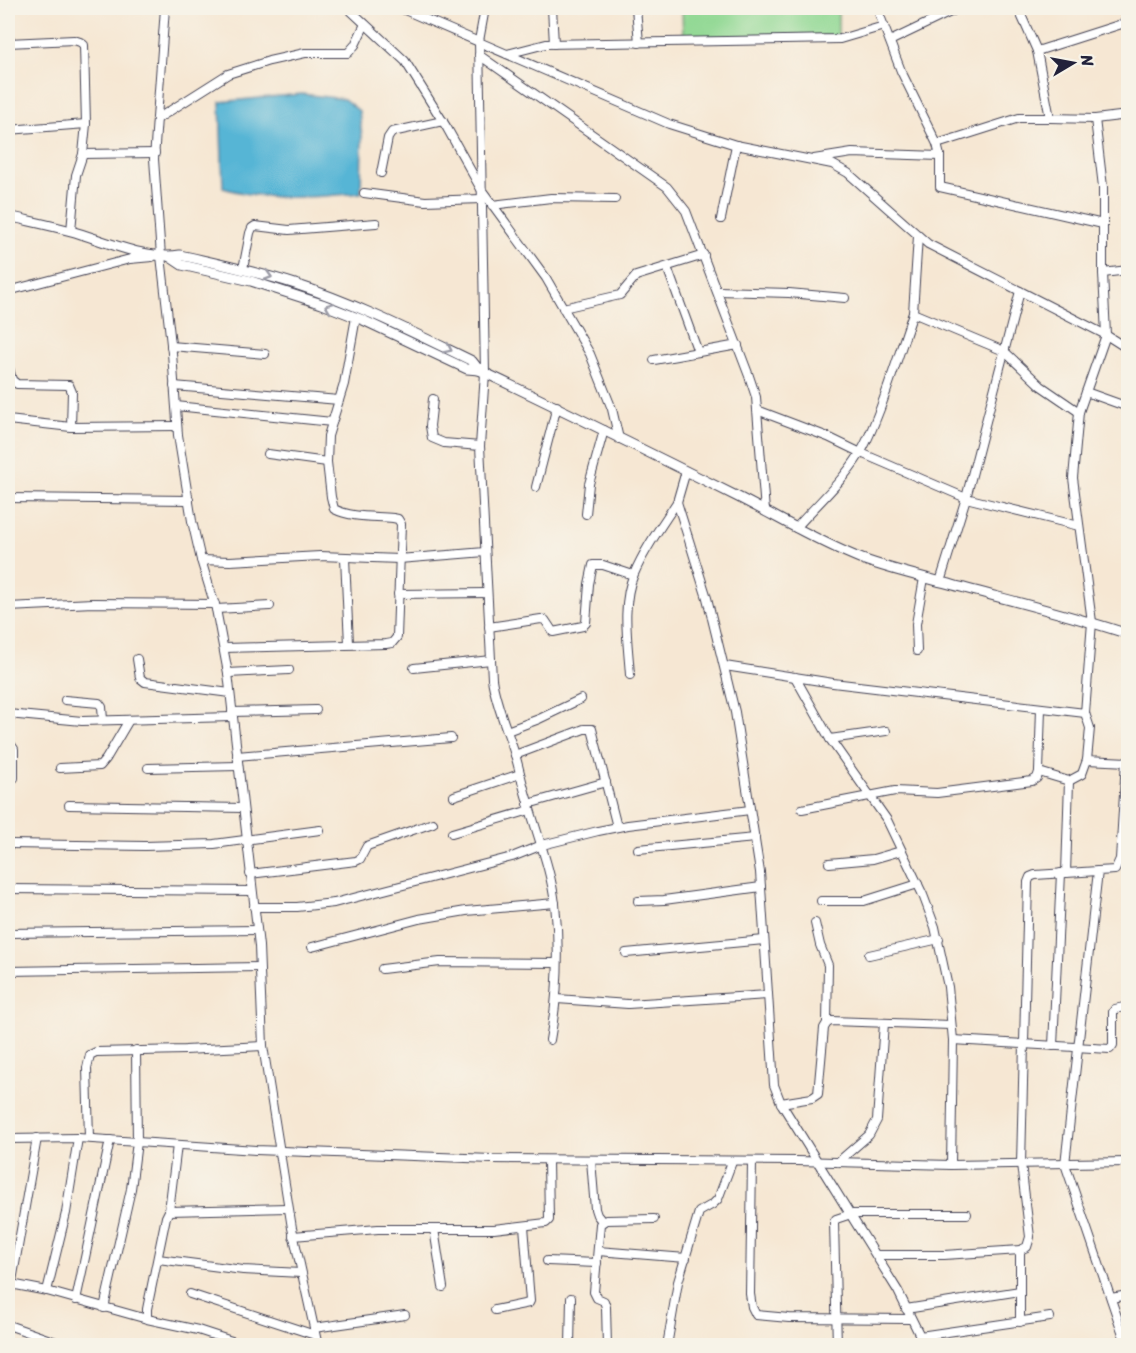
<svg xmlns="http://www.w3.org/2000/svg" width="1136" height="1353" font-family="Sriracha,sans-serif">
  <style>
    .green { fill: #90d893; stroke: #597d67; stroke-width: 1.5 }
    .water { fill: #57b5d5; stroke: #3c6c88; stroke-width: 1.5 }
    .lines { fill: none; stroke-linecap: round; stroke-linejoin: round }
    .minor-casing { stroke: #424052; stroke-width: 10 }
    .tertiary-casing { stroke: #424052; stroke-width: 11 }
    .minor { stroke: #fff; stroke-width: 8 }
    .tertiary { stroke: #fff; stroke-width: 9 }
    .oneway { stroke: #9c9ca7 }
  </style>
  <rect width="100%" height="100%" fill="#f7f3e8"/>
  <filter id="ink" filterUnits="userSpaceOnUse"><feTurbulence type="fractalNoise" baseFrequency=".0167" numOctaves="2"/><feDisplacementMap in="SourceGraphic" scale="12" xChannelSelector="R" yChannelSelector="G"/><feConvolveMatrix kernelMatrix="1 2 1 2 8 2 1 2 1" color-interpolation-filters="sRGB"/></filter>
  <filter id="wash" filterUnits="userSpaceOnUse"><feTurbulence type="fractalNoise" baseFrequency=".008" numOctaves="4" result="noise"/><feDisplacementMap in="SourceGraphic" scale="24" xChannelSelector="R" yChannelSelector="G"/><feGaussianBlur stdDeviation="1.35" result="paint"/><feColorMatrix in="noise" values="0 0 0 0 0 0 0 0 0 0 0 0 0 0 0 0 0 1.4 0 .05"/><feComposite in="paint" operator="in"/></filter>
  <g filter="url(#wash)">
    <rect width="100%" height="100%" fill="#f6e7d3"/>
    <!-- green -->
    <path class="green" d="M682 8H838V36L683 37Z"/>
    <!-- water -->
    <path class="water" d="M302 94 344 99 359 111 362 137 361 193C314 197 268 202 223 188L220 102Z"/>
  </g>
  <g filter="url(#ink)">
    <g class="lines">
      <defs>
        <g id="minor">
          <path d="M165 8 154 159 161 256 172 353 178 435 192 521 201 560 216 609 228 673 259 946 263 1046 292 1228 318 1346"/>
          <path d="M348 8 405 61 447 128 481 189 546 278 590 354 612 409 619 439"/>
          <path d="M400 8 669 124 736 145 832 164 848 173 928 244 1106 335 1128 349"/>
          <path d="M485 8 479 41 485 373 480 446 492 679C496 706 508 731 516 758 520 772 523 787 528 802 537 835 551 869 555 904 560 949 558 996 550 1040"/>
          <path d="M552 8 554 44"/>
          <path d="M636 8 639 43"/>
          <path d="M877 8 901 71 937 144"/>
          <path d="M1018 8 1037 51"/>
          <path d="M1123 8 1128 20"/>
          <path d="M1128 22 1037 51 1050 118 1095 119 1128 115"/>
          <path d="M890 41 959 8"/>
          <path d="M8 43 74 40 80 42 84 45 86 124 83 154 76 175 71 231"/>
          <path d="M507 54 546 44 840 39 884 26"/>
          <path d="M479 55 667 187 686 211 749 376 756 397 765 511"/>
          <path d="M157 119 228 74 269 61 305 53H348L355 45 365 24"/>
          <path d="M8 130 86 124"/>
          <path d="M83 154 155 153"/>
          <path d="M940 156V187L1103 224"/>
          <path d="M814 159 852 153 940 156 937 144 1019 118H1050"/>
          <path d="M8 172 9 187 8 195"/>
          <path d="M381 173 388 138 392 132 443 121"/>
          <path d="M364 193 425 201 481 199"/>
          <path d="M492 205 551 198 615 199"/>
          <path d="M721 219 736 145"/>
          <path d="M667 267 698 352"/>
          <path d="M243 269 250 233 252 228 255 226 289 230 376 223"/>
          <path d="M1103 273 1128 270"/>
          <path d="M8 291 130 259 152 257"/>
          <path d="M718 291 789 293 845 298"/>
          <path d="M563 308 620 295 636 276 704 255"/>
          <path d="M913 313 918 236"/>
          <path d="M171 346 265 354"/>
          <path d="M654 360 738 345"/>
          <path d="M8 364 12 380 17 384 69 385 72 392 71 427"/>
          <path d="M174 386 339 400"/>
          <path d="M1086 392 1128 407"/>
          <path d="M433 399 430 426 432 438 444 443 480 446"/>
          <path d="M176 406 332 422"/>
          <path d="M757 410 828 437 861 453 966 498 1079 526"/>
          <path d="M8 420 71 427 177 426"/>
          <path d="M268 454 327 462"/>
          <path d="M686 471 677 502 707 598 735 712 760 872 774 1085 781 1103 898 1291 925 1346"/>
          <path d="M536 487 557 406"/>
          <path d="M8 498 189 500"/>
          <path d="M586 514 589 484 604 430"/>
          <path d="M796 528C817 504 842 482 859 455 868 441 874 424 880 409 892 377 902 345 913 313L1004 351 1041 386 1079 412"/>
          <path d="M345 558 349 644"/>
          <path d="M201 560 230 561 320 556 399 559 485 552"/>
          <path d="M940 582 966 498 1020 291"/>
          <path d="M398 594 487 593"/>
          <path d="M8 607 93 603 215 604"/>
          <path d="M216 609 270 606"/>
          <path d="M489 627 541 619 545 620 553 632 583 626 586 623 589 584 593 565H603L633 575"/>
          <path d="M224 648 386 644 392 643 397 637 401 524 398 519 393 518C374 516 352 518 334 509L331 497 327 462 328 436 344 384 356 317"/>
          <path d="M917 651 916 624 924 578"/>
          <path d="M137 659 140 678 145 682 230 693"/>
          <path d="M725 666 833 683 1085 713 1092 622 1073 478 1079 412 1106 335 1103 273V187L1095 119"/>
          <path d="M414 668 491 660"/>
          <path d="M228 673 289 670"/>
          <path d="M630 675C628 643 621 604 634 574 645 548 662 525 677 502"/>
          <path d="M795 677 830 739 887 820 923 895 935 927 948 987 953 1040 951 1165"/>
          <path d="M65 700 99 703 102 707 103 720"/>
          <path d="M232 712 316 710"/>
          <path d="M1085 713 1090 728 1087 760 1128 762"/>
          <path d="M8 714 82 721 232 717"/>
          <path d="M507 731 539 719 581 699"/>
          <path d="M830 739 886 731"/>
          <path d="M8 741 14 749V778"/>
          <path d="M515 755 584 729H592L617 827"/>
          <path d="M237 756 451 738"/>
          <path d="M1126 761 1120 859 1115 870 1098 871 1065 1164 1127 1346"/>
          <path d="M60 768 100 766 106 759 129 720"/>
          <path d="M148 768 238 766"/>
          <path d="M1039 772 1069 781 1082 774 1087 760"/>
          <path d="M454 796 520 774"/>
          <path d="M528 804 606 782"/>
          <path d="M69 805 243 808"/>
          <path d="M802 809 895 791 937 793 1032 781 1037 778 1039 772 1041 708"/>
          <path d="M452 833 530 810"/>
          <path d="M8 844 145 846 214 844 320 830"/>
          <path d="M638 849 755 838"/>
          <path d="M829 863 873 859 901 851"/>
          <path d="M1066 873 1069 781"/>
          <path d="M250 874 356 861 360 859 367 846 433 823"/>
          <path d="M8 889 252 891"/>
          <path d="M638 901 664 900 761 887"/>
          <path d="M821 901H864L918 884"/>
          <path d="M254 907H297L334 903 512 857 542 845 598 831 628 825 750 810"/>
          <path d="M815 923 820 945 828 965 827 1023"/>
          <path d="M8 933 257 930"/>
          <path d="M312 947 419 919 466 911 555 903"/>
          <path d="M626 953 764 940"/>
          <path d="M869 955 939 939"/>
          <path d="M382 969 440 962 557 963"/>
          <path d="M8 971 259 967"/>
          <path d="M557 999 628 1004 768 995"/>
          <path d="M953 1040 1110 1049 1113 1045V1012L1115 1009 1128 1006"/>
          <path d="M1053 1046 1061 873"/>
          <path d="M781 1103 812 1098 818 1094 824 1028 827 1023 831 1021 951 1025"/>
          <path d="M89 1138 87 1068 90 1055 96 1052 185 1050 263 1046"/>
          <path d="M8 1139 78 1138 256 1150 492 1159 797 1161 951 1165 1128 1162"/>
          <path d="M591 1160 595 1209 597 1215 602 1221"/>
          <path d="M752 1162 750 1294 752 1307 756 1315 789 1318 911 1319"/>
          <path d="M838 1162 869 1135 877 1120 884 1023"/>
          <path d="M169 1211 177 1145"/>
          <path d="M434 1229 443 1287"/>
          <path d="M293 1236 378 1229H494L546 1223 549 1220 548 1160"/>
          <path d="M598 1251 686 1258"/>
          <path d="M876 1255H944L1020 1250 1027 1247 1030 1237 1021 1164 1028 882 1030 877 1035 875 1098 871"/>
          <path d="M158 1259 243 1270 301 1273"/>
          <path d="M547 1261 597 1263"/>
          <path d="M11 1284 47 1291 147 1319 198 1330 247 1346"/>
          <path d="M47 1291 66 1213 78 1138"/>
          <path d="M190 1294 315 1335"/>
          <path d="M1111 1298 1128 1295"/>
          <path d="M76 1300 110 1140"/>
          <path d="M8 1304 37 1138"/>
          <path d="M104 1308 131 1189 137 1142 136 1050"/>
          <path d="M906 1309 1020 1291"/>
          <path d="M495 1310 529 1303 530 1301 524 1226"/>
          <path d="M147 1319V1309L166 1217 169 1211 288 1208"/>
          <path d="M1020 1322V1250"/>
          <path d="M8 1325 67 1346"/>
          <path d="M314 1328 405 1315"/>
          <path d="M920 1336 1050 1317"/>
          <path d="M570 1346 571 1298"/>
          <path d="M607 1346 606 1307 604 1301 597 1298 594 1292 600 1224 606 1220 654 1219"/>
          <path d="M667 1346 678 1282 699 1212 713 1204 718 1199 732 1162"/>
          <path d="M837 1346 834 1222 836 1219 851 1214H967"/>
        </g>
        <g id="tertiary">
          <path d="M8 216C29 221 50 225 71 231 103 240 147 261 180 255 219 264 258 272 295 284 357 304 414 333 472 361L479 370"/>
          <path d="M170 257 182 265 251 281 322 304 363 320 467 369 479 370C565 411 650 453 736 496 778 517 818 542 862 559 892 570 923 577 953 585 1012 601 1071 615 1128 634"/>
        </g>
      </defs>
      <!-- minor casing -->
      <use href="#minor" class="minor-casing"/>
      <!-- tertiary casing -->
      <use href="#tertiary" class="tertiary-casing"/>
      <!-- minor -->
      <use href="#minor" class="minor"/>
      <!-- tertiary -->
      <use href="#tertiary" class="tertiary"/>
    </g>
    <!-- one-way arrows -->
    <defs><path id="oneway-chevron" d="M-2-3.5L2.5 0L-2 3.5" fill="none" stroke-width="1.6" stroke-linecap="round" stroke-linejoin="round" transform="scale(1.5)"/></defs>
    <g class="oneway">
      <use href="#oneway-chevron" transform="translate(268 276) rotate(16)"/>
      <use href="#oneway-chevron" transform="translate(329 307) rotate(-159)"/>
      <use href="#oneway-chevron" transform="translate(448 349) rotate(26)"/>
    </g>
  </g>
  <!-- margin -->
  <rect width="1136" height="1353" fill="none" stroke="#f7f3e8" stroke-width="30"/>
  <!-- north arrow -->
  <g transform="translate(1073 63) rotate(80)" stroke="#f7f3e8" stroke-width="4.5" paint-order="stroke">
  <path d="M0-4.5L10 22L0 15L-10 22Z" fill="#22223b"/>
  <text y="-9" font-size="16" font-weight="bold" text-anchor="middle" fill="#22223b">N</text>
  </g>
</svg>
